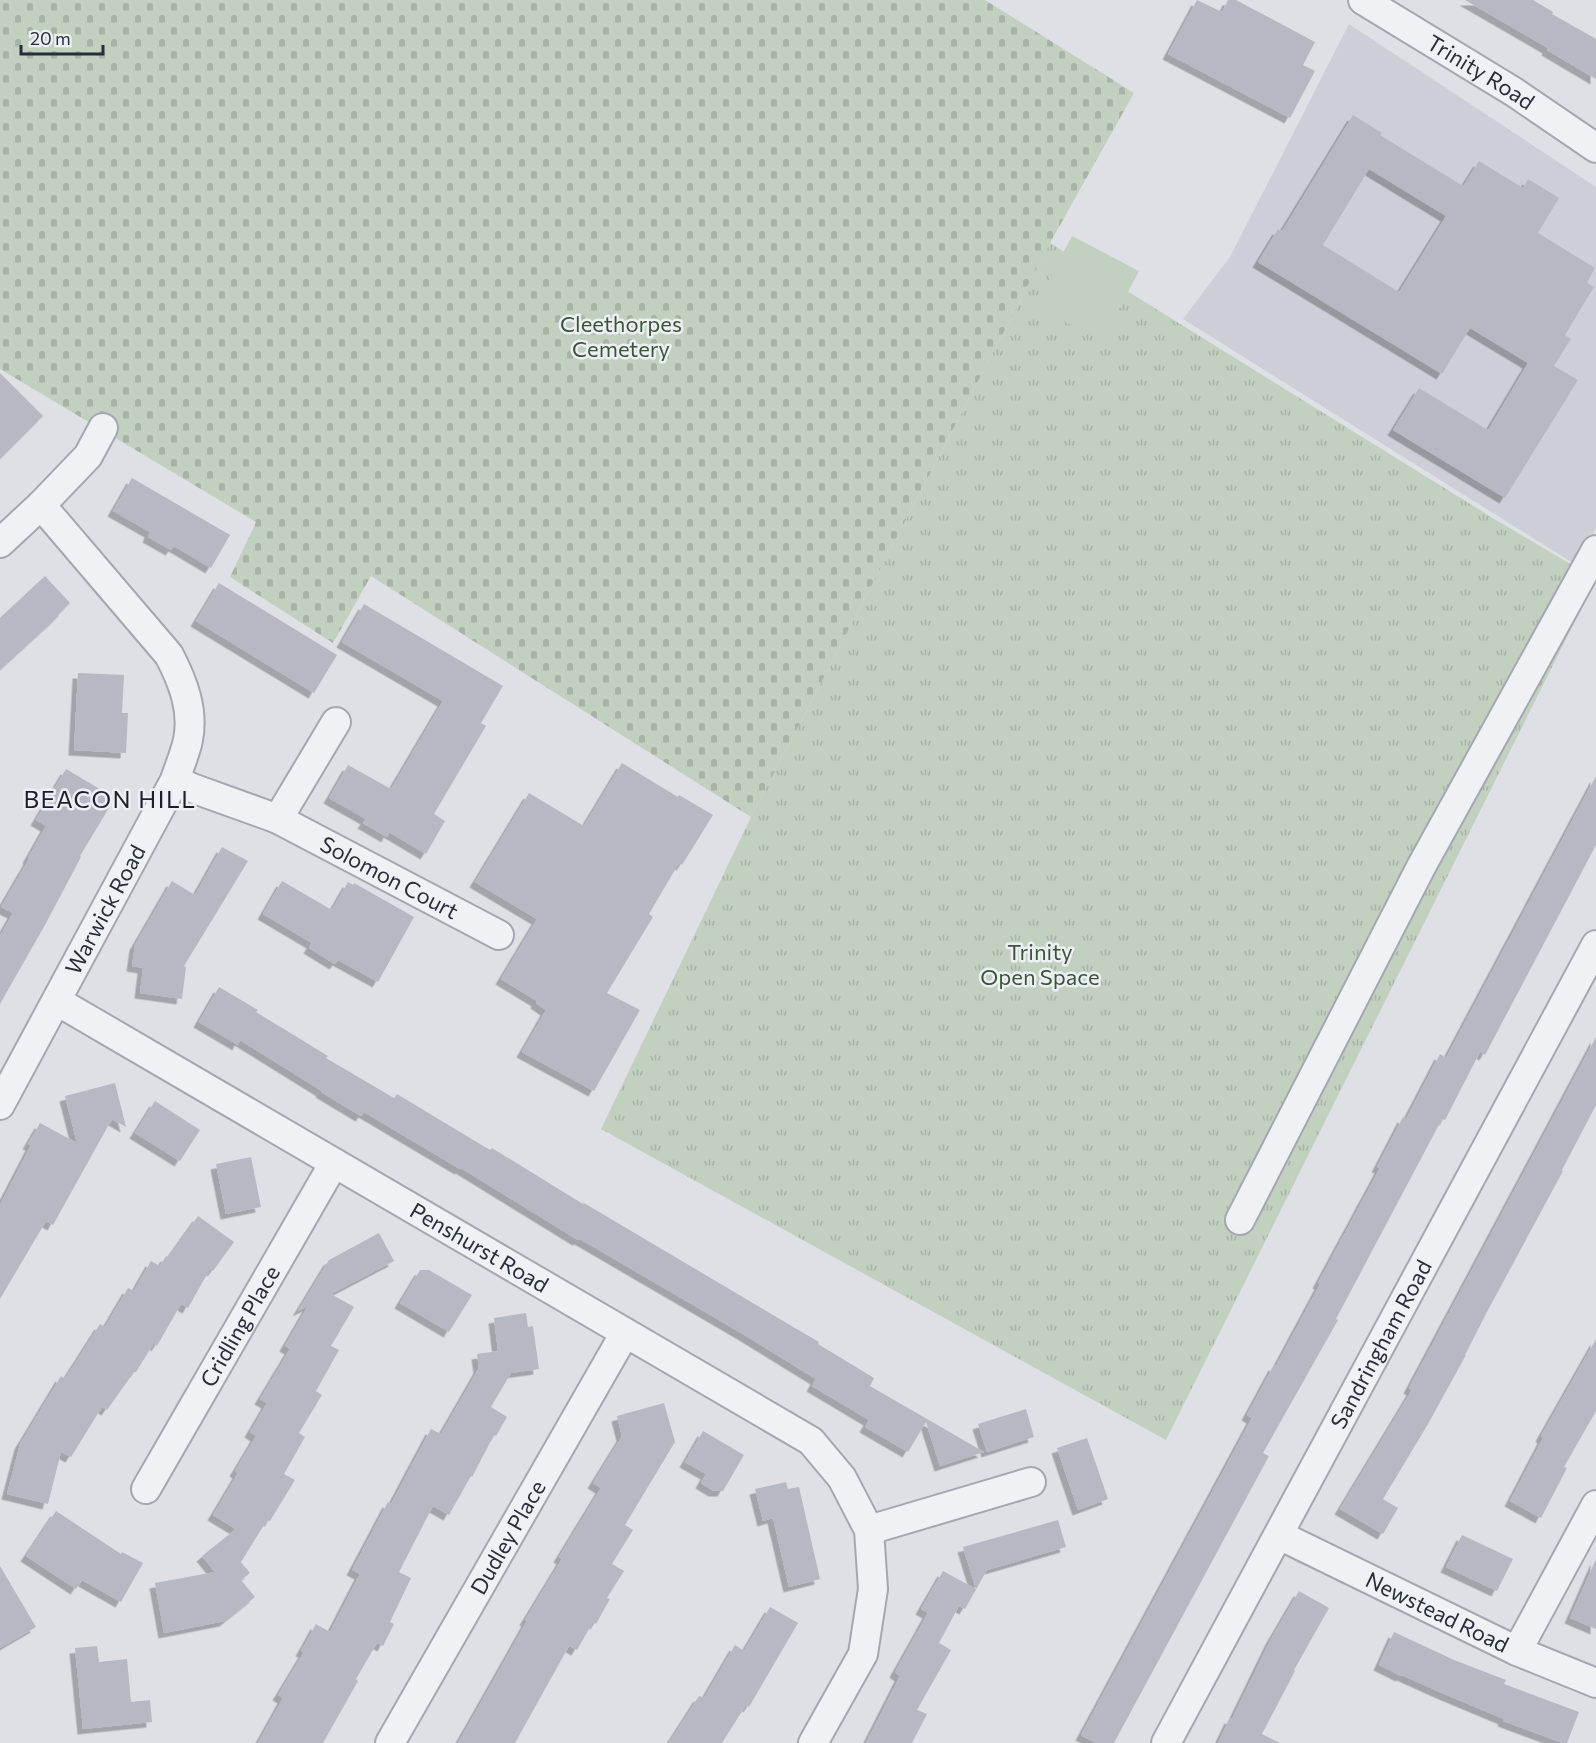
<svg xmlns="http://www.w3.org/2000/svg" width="1596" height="1743" font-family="Commissioner,sans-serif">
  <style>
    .built { fill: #cccfd8 }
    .grass { fill: url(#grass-tufts) }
    .cemetery { fill: url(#cemetery-stones) }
    .pitch { fill: #c2d0c0 }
    .building { fill: #b6b9c3; fill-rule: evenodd; filter: url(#shadow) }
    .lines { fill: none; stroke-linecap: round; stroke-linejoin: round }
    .minor-casing { stroke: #a4a7b0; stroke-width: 32 }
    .minor { stroke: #f0f1f5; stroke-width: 28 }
    .labels { text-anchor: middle; stroke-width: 5; stroke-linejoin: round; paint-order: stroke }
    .street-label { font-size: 22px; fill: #282d3c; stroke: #edeff4 }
    .park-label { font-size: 22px; fill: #395737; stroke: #edeff4 }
    .neighbourhood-label { font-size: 24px; letter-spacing: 1.5px; fill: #1b1f2d; stroke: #edeff4 }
  </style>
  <defs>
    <pattern id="grass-tufts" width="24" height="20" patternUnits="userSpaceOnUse" patternTransform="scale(1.5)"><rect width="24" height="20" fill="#c2d0c0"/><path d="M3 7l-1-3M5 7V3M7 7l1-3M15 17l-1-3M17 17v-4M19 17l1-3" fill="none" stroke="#a7b3a6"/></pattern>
    <pattern id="cemetery-stones" width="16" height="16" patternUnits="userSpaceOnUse" patternTransform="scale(1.5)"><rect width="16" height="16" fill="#c2d0c0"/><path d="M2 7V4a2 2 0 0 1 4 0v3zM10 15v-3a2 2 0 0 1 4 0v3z" fill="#a7b3a6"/></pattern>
    <filter id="shadow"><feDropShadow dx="-5.5" dy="5.5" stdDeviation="0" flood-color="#0004"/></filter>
  </defs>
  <rect width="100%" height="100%" fill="#dee0e6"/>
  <!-- built -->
  <path class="built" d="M1349 24 1596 187V528L1576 565 1183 319 1230 257Z"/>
  <!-- grass -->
  <path class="grass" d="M1050 243 1496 520 1596 579 1166 1440 601 1129 751 817Z"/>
  <!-- cemetery -->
  <path class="cemetery" d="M0 0H985L1134 93 1050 243 751 817 371 576 333 643 230 577 256 522 0 369Z"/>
  <!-- pitch -->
  <path class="pitch" d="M1072 236 1139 271 1102 341 1035 306Z"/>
  <!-- building -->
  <g class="building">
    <path d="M1197 0 1222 12 1228 0H1236L1315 42 1303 65 1315 71 1290 118 1168 54Z"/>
    <path d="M1465 0H1533L1553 12 1552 14 1596 39V79L1547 50 1548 48Z"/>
    <path d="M1353 115 1382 133 1380 135 1463 186 1479 161 1523 188 1528 179 1559 198 1538 233 1595 268 1587 283 1594 287 1565 335 1571 339 1554 366 1578 380 1505 498 1393 430 1419 388 1488 430 1528 363 1470 328 1442 374 1258 262 1278 229 1282 231ZM1369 169 1446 216 1399 292 1323 245Z"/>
    <path d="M0 373 43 416 0 459Z"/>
    <path d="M132 478 230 535 211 568 174 546 171 550 148 537 150 532 113 511Z"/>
    <path d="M45 576 70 603 58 615 59 616 0 670V618Z"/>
    <path d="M219 583 337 655 314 693 196 621Z"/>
    <path d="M364 604 503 686 481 723 486 726 434 814 445 821 426 854 389 832 387 837 363 823 366 819 329 798 348 765 391 789 443 701 342 642Z"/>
    <path d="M78 673 124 675 122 713H128L126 753 74 750Z"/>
    <path d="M622 763 678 797 679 795 713 815 682 865 679 863 649 914 653 917 607 993 640 1010 594 1091 522 1052 546 1010 536 1003 537 1001 501 979 537 919 475 882 529 793 584 826Z"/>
    <path d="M66 769 115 798 80 856 81 857 45 925 0 1004V936L13 913 1 907 29 859 28 858 46 826 36 820Z"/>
    <path d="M1596 776V845L1485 1055 1480 1052 1445 1120 1442 1119 1336 1319 1338 1320 1263 1453 1269 1456 1114 1743H1096L1081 1735 1252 1418 1247 1415 1274 1365 1276 1366 1320 1284 1318 1283 1380 1168 1377 1167 1403 1117 1406 1119 1440 1054 1446 1058Z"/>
    <path d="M222 847 248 861 184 966 186 967 182 999 140 993 143 968 132 966 135 945 172 881 195 895Z"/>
    <path d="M282 881 332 910 348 882 353 885 354 883 414 917 378 982 338 960 335 964 309 948 312 943 263 914Z"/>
    <path d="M219 987 258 1010 256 1012 328 1056 326 1058 394 1098 397 1094 490 1150 492 1148 583 1204 584 1203 795 1328 819 1342 818 1344 874 1378 870 1386 984 1452 940 1466 926 1422 908 1452 865 1427 869 1420 812 1386 816 1379 743 1334 580 1239 578 1240 461 1168 460 1169 364 1112 361 1116 321 1092 322 1091 240 1040 238 1045 199 1022Z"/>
    <path d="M1596 1037V1105L1562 1170 1563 1171 1487 1312 1465 1355H1466L1428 1424 1383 1499 1398 1508 1383 1534 1340 1509 1412 1390 1409 1388Z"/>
    <path d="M115 1083 126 1127 112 1119 53 1225 46 1221 0 1299V1205L31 1145 28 1144 40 1123 77 1143 65 1096Z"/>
    <path d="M155 1101 200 1130 180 1161 135 1133Z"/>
    <path d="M251 1157 261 1207 226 1214 216 1164Z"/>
    <path d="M198 1216 234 1242 213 1271 210 1269 188 1308 181 1304 157 1346 154 1343 136 1372H134L107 1410 102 1407 71 1457 61 1452 48 1504 7 1494 20 1444 61 1376 65 1379 100 1324 105 1327 128 1288 134 1291 151 1261 160 1266 166 1256 169 1257Z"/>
    <path d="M379 1233 394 1261 331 1294 354 1307 331 1346 339 1350 316 1391 322 1395 299 1433 305 1437 284 1474 295 1480 270 1521 267 1520 241 1562 250 1573 241 1580 255 1597 225 1621 164 1633 155 1583 215 1572 202 1556 236 1529 213 1515 238 1473 235 1471 256 1436 250 1432 267 1403 260 1399 290 1349 285 1346 308 1306 298 1311 329 1260Z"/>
    <path d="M420 1270H429L472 1295 449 1332 400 1303Z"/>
    <path d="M526 1313 528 1327 533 1326 539 1369 511 1373 491 1407 507 1417 496 1436 494 1435 472 1477 471 1476 449 1515 433 1506 399 1572 411 1578 390 1622 394 1624 383 1646 377 1643 356 1679 358 1681 323 1743H258L283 1698 278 1695 304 1652 301 1651 316 1624 330 1632 360 1574 352 1570 388 1502 391 1504 431 1429 441 1434 479 1368 477 1354 498 1351 494 1318Z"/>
    <path d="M1596 1339V1411L1564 1467 1567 1468 1541 1518 1510 1501 1543 1438 1541 1436Z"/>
    <path d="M664 1403 675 1442 625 1525 633 1530 612 1564 624 1571 607 1598 610 1599 596 1624 593 1622 577 1650 569 1646 515 1743H458L527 1621 525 1620 562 1559 559 1557 601 1488 593 1483 622 1436 617 1416Z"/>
    <path d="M1026 1409 1034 1437 987 1452 978 1424Z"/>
    <path d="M703 1431 744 1455 723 1491H714L701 1483 706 1474 685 1462Z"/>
    <path d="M1087 1438 1108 1499 1078 1510 1057 1448Z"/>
    <path d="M786 1482 788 1489 799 1487 820 1579 789 1587 773 1518 763 1521 755 1489Z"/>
    <path d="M56 1511 121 1554 122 1552 143 1563 121 1602 82 1580 76 1589 26 1556Z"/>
    <path d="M1058 1520 1066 1547 987 1570 965 1609 959 1606 939 1643 951 1650 917 1710 927 1714 912 1743H866L900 1676 895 1672 928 1613 921 1609 943 1571 976 1589 963 1547Z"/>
    <path d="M1462 1535 1513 1559 1497 1591 1446 1567Z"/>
    <path d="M1596 1559V1629L1570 1618Z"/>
    <path d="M0 1566 36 1627 0 1648Z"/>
    <path d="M1299 1591 1329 1608 1294 1670 1295 1671 1262 1734 1280 1743H1218L1230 1718 1232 1719 1271 1639Z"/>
    <path d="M770 1607 798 1623 749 1707 746 1705 722 1743H669L699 1696 704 1698 735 1645 744 1651Z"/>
    <path d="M1394 1632 1454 1660 1506 1680 1504 1684 1579 1712 1567 1743H1563L1503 1721 1504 1719 1442 1693 1402 1675 1401 1676 1379 1665Z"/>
    <path d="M97 1646 99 1662 127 1659 131 1702 150 1700 152 1722 83 1729 75 1648Z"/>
  </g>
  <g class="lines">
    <defs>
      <g id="minor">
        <path id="s1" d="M1363 0 1514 92 1596 148"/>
        <path d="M0 543 41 505 88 456 103 428"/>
        <path id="s2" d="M175 780 192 788 278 819 499 935"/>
        <path d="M278 819 336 722"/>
        <path id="s3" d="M57 1001 811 1441 842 1478 869 1530 873 1589 863 1654 813 1743"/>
        <path id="s4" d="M0 1105 175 780C179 767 185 754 188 740 194 710 183 682 169 655L41 505"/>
        <path d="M1240 1220 1421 867 1596 550"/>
        <path id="s5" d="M146 1489 334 1163"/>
        <path d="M869 1530 1031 1482"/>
        <path id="s6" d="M1279 1535 1517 1651 1596 1683"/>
        <path d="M1517 1651 1596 1505"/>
        <path id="s7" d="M390 1743 625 1333"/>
        <path id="s8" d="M1166 1743 1596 945"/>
      </g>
    </defs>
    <!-- minor casing -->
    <use href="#minor" class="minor-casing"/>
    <!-- minor -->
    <use href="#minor" class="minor"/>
  </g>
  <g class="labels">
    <!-- street labels -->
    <g class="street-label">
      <text dy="8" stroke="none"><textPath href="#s1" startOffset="138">Trinity Road</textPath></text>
      <text dy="8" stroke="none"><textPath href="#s2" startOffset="236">Solomon Court</textPath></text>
      <text dy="8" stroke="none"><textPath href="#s4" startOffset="222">Warwick Road</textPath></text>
      <text dy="8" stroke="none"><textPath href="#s3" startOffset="489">Penshurst Road</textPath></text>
      <text dy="8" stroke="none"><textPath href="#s5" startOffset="188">Cridling Place</textPath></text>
      <text dy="8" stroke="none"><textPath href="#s8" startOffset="453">Sandringham Road</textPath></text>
      <text dy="8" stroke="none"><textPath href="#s7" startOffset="237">Dudley Place</textPath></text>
      <text dy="8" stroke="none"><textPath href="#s6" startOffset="176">Newstead Road</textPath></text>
    </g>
    <!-- park labels -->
    <g class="park-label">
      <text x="621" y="332">Cleethorpes<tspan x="621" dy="25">Cemetery</tspan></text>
      <text x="1040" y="960">Trinity<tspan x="1040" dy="25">Open Space</tspan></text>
    </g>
    <!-- neighbourhood labels -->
    <g class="neighbourhood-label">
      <text x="110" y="808">BEACON HILL</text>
    </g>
  </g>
  <!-- scale -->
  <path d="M21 45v9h82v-9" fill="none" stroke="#282d3c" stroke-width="3"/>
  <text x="30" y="45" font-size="18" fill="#282d3c" stroke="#edeff4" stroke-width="4.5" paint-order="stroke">20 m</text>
</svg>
